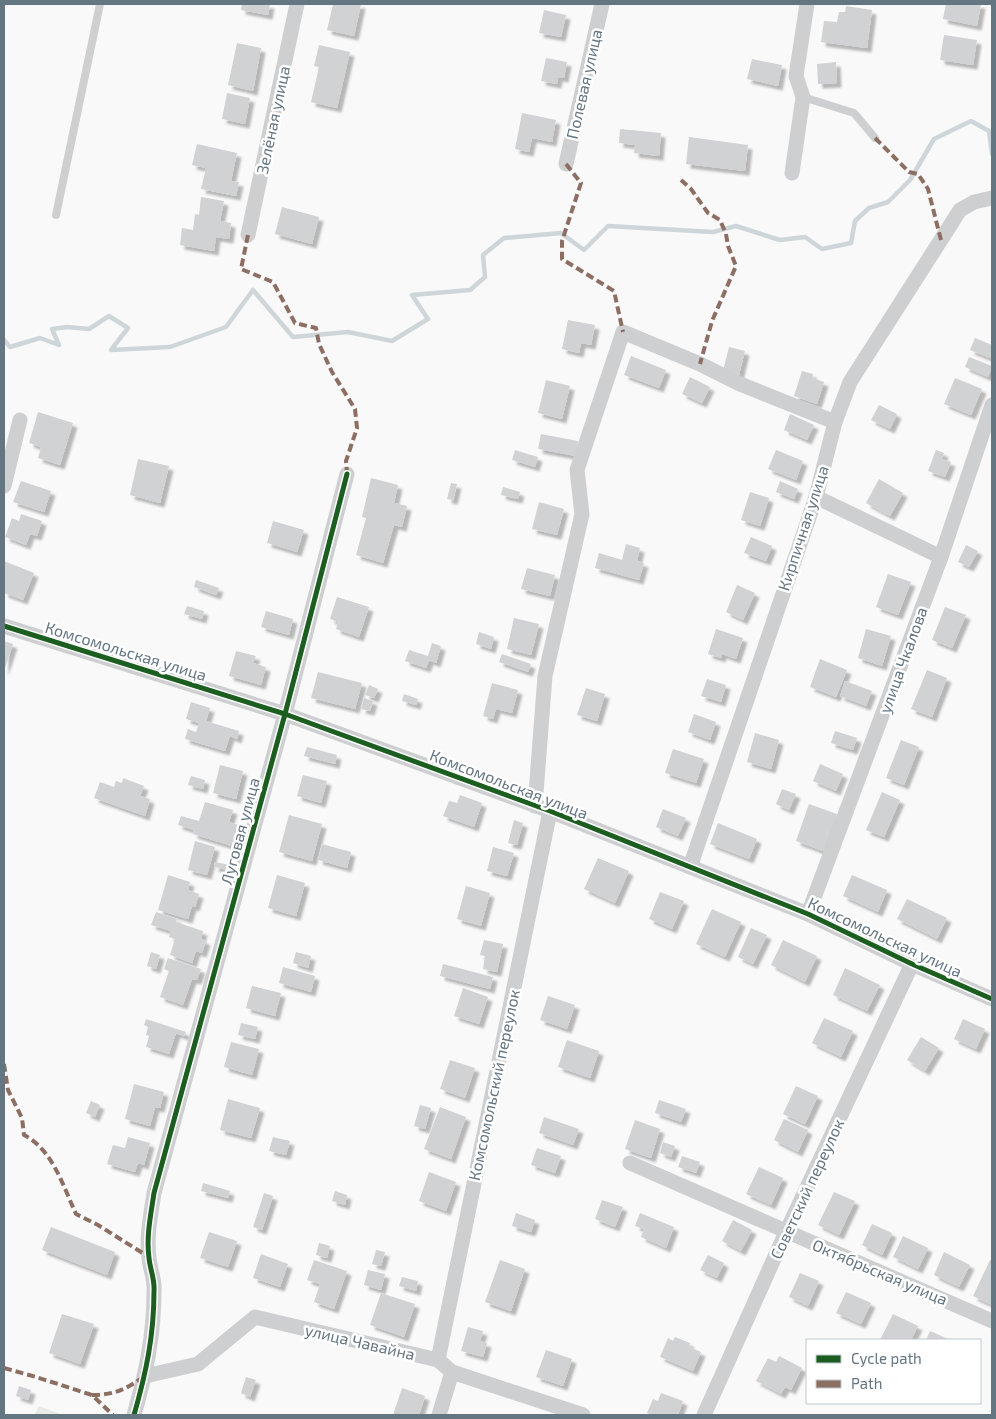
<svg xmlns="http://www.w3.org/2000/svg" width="996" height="1419" font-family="'Exo 2',sans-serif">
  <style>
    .green { fill: #e8ebe6 }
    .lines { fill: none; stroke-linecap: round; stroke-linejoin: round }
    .stream { stroke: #ced6d9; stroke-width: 4.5 }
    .building { fill: #d0d2d3; filter: url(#shadow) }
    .lane { stroke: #cecfd0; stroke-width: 8 }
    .street { stroke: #cecfd0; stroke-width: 15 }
    .quiet { stroke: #8d6e63; stroke-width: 4; stroke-dasharray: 8 4; stroke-linecap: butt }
    .cycleway-casing { stroke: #fff; stroke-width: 8 }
    .cycleway { stroke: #1b5e20; stroke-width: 5 }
    .labels { text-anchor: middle; stroke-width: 5; stroke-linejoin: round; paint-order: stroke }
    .street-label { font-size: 16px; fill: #657683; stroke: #fff }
  </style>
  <defs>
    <filter id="shadow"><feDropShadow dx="4.5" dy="4.5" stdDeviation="1" flood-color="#0004"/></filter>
  </defs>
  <rect width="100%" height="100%" fill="#f9f9f9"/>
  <!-- green -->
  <path class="green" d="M39 1406 63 1415H34Z"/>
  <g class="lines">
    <!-- stream -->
    <path class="stream" d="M4 340 10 347 40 338 59 345 52 329 67 327 89 329 109 316 128 328 111 350 170 347 226 327 253 290 293 337 348 332 392 341 428 319 412 295 470 290 485 277 483 255 504 238 561 233 584 250 608 226 713 232 736 226 780 240 805 237 822 249 851 243 855 221 869 208 888 202 910 180 934 139 971 121 989 131 992 154"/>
  </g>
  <!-- building -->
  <g class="building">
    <path d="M242 4H270L268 15 241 10Z"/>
    <path d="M333 4H361L354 36 327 30Z"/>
    <path d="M946 4H981L977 26 943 19Z"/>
    <path d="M846 6 872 10 867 48 821 42 824 21 837 22 839 12H845Z"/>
    <path d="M544 10 566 15 561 37 539 33Z"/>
    <path d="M944 35 977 40 973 65 940 60Z"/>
    <path d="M237 43 261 48 253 91 228 85Z"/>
    <path d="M319 45 350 52 337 108 311 102 319 67 314 66Z"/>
    <path d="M546 58 567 62 564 78 558 77 557 84 541 81Z"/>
    <path d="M752 59 782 65 778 86 747 79Z"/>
    <path d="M836 62 837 83 818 84 817 64Z"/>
    <path d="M227 93 250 98 245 124 222 119Z"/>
    <path d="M522 113 556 120 552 142 532 138 529 152 515 149Z"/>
    <path d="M620 129 661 133 659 156 634 153 635 145 619 143Z"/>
    <path d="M689 137 748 145 745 171 686 164Z"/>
    <path d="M197 144 237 153 231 181 239 182 236 196 201 189 206 168 192 165Z"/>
    <path d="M201 197 224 201 220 221 231 223 229 239 216 237 214 251 180 245 182 228 193 230 195 214 199 215Z"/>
    <path d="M282 207 319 217 312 244 275 234Z"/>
    <path d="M568 320 595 325 591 345 581 343 579 353 562 349Z"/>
    <path d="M975 338 992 345 990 358 970 350Z"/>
    <path d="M729 347 745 351 739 375 723 371Z"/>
    <path d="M631 356 666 370 659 388 624 375Z"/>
    <path d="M969 357 992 366 988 377 965 367Z"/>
    <path d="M802 371 813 374 812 378 824 382 817 404 794 396Z"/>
    <path d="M690 377 710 387 702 403 682 394Z"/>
    <path d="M955 378 982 389 971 415 944 404Z"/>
    <path d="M546 380 570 386 562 419 538 413Z"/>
    <path d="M879 405 897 414 890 429 871 420Z"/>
    <path d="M38 412 73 423 60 465 38 458 41 447 29 443Z"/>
    <path d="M790 414 814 425 807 440 784 430Z"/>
    <path d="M541 434 578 441 576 456 538 449Z"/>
    <path d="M515 450 538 457 535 467 512 460Z"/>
    <path d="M776 450 803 461 796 480 768 469Z"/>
    <path d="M936 450 944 453 942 459 951 462 945 477 928 471Z"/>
    <path d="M138 459 169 466 160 503 130 495Z"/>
    <path d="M371 478 398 485 394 503 407 506 402 527 394 525 383 563 356 555 366 518 362 517Z"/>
    <path d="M879 479 903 493 890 516 866 503Z"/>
    <path d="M21 481 51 491 44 512 13 502Z"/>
    <path d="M780 481 798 489 794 499 776 492Z"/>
    <path d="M451 483 457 484 453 500 447 499Z"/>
    <path d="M503 487 520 492 518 499 501 495Z"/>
    <path d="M750 492 769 498 760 526 741 520Z"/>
    <path d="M539 502 564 509 557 535 532 529Z"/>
    <path d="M21 514 42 521 37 536 30 534 26 545 5 537 12 518 19 521Z"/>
    <path d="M273 521 304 530 297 552 267 543Z"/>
    <path d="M751 537 772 546 766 561 744 553Z"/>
    <path d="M626 544 640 548 637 561 644 563 639 580 595 568 599 553 622 560Z"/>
    <path d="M966 545 978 551 969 567 958 562Z"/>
    <path d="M4 561 34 573 23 600 4 593Z"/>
    <path d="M527 568 555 575 550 596 521 589Z"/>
    <path d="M888 574 911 582 898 615 876 607Z"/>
    <path d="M196 580 219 588 216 595 194 587Z"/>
    <path d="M737 585 755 593 743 620 726 612Z"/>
    <path d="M337 597 369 607 359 637 336 629 338 622 330 619Z"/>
    <path d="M187 606 204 611 202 619 184 614Z"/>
    <path d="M945 607 966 615 952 648 932 640Z"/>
    <path d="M266 611 293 619 289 635 261 627Z"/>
    <path d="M514 618 539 624 531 655 507 649Z"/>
    <path d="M716 629 743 638 736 659 722 654 721 658 708 654Z"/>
    <path d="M866 629 891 636 882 666 858 658Z"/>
    <path d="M479 632 494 637 491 649 476 644Z"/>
    <path d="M4 641 13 644 4 671Z"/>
    <path d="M432 643 441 646 436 663 429 660 426 668 405 661 409 650 428 656Z"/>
    <path d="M236 651 256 656 253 663 266 667 261 685 229 676Z"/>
    <path d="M502 654 531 664 528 672 499 662Z"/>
    <path d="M820 659 847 670 836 697 810 687Z"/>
    <path d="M927 670 947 678 932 717 911 709Z"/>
    <path d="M318 672 362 683 355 709 311 698Z"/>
    <path d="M707 679 726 685 721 702 701 696Z"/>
    <path d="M845 681 872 691 866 706 840 696Z"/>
    <path d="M492 683 518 690 512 713 496 709 493 719 483 716Z"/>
    <path d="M369 685 378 689 374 698 365 695Z"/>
    <path d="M586 688 605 694 597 721 577 715Z"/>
    <path d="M404 694 418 699 416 705 402 701Z"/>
    <path d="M364 698 373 701 370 711 361 709Z"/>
    <path d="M191 702 210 708 206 721 239 731 237 739 230 736 225 751 185 739 188 729 196 732 199 723 186 719Z"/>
    <path d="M694 714 716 722 710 740 688 732Z"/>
    <path d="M835 731 857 738 853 750 831 743Z"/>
    <path d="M755 733 779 740 771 769 747 762Z"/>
    <path d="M901 740 919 747 904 785 886 778Z"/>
    <path d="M307 747 337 755 335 764 304 756Z"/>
    <path d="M673 749 704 759 696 783 665 773Z"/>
    <path d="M820 764 843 774 836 791 813 781Z"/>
    <path d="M220 765 243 771 236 799 213 793Z"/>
    <path d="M303 775 327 781 321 803 297 796Z"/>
    <path d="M191 776 205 780 203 789 188 785Z"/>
    <path d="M123 778 144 786 140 796 150 799 145 816 94 798 100 782 114 787 116 781 122 783Z"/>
    <path d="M782 789 796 794 789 810 776 804Z"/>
    <path d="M882 792 900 800 884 837 866 830Z"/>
    <path d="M460 795 482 803 474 827 443 816 449 801 457 803Z"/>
    <path d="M205 802 233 810 229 822 242 826 235 847 193 834 194 830 178 825 181 816 199 821Z"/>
    <path d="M809 804 837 814 823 851 796 841Z"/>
    <path d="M663 809 686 818 678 836 656 827Z"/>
    <path d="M289 815 322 824 312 861 279 852Z"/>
    <path d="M514 820 523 823 517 845 508 843Z"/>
    <path d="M718 823 757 839 749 859 710 844Z"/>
    <path d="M195 841 215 847 207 875 188 870Z"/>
    <path d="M322 844 351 852 347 868 318 860Z"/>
    <path d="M493 847 514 853 507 876 487 871Z"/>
    <path d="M598 858 629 871 615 903 584 889Z"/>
    <path d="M215 862 230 865 228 870 214 867Z"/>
    <path d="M168 875 190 882 188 890 199 894 195 907 192 906 188 919 158 910Z"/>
    <path d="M277 875 305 883 296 916 268 908Z"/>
    <path d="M852 875 887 890 878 912 843 896Z"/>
    <path d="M466 886 490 893 481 926 457 919Z"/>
    <path d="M660 892 684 901 672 929 649 919Z"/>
    <path d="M907 899 947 918 937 939 897 919Z"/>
    <path d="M712 909 741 922 725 957 696 944Z"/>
    <path d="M156 912 177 919 176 922 203 931 201 939 206 941 202 953 196 951 192 963 170 955 175 939 169 937 171 931 151 925Z"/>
    <path d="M751 928 767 935 753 964 738 957Z"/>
    <path d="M484 940 503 944 497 972 483 969 485 956 480 955Z"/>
    <path d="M783 940 817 956 805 982 771 965Z"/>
    <path d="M151 952 160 955 156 969 147 966Z"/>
    <path d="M296 952 311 956 308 968 293 963Z"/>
    <path d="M168 958 201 969 197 980 192 979 183 1005 160 997 169 971 164 969Z"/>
    <path d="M443 964 493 977 490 989 440 976Z"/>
    <path d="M283 967 315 976 311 992 279 983Z"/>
    <path d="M845 968 880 985 867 1011 833 995Z"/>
    <path d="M252 986 281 993 275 1016 246 1008Z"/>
    <path d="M463 988 488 997 479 1024 454 1016Z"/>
    <path d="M548 996 575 1005 567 1029 540 1020Z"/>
    <path d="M824 1018 853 1031 841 1057 812 1043Z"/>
    <path d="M146 1019 186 1032 184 1036 176 1033 169 1054 146 1047 149 1036 146 1035 148 1027 144 1025Z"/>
    <path d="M963 1019 985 1029 976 1049 954 1039Z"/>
    <path d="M241 1023 258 1027 255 1039 238 1035Z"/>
    <path d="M921 1037 939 1048 925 1071 907 1060Z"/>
    <path d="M567 1040 599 1051 590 1078 558 1067Z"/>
    <path d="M231 1042 259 1049 252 1075 224 1067Z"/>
    <path d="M450 1060 475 1068 465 1098 440 1089Z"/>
    <path d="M134 1084 164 1092 160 1108 155 1107 150 1126 125 1119Z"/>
    <path d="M796 1086 818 1096 805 1124 783 1114Z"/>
    <path d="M228 1099 260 1108 251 1138 220 1130Z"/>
    <path d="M659 1100 686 1109 681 1122 655 1113Z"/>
    <path d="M91 1101 100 1105 95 1117 86 1113Z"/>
    <path d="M420 1105 431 1108 425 1129 414 1126Z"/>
    <path d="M440 1107 466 1117 451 1159 424 1149Z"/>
    <path d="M544 1117 579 1129 573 1145 539 1133Z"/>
    <path d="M784 1119 808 1130 798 1152 774 1140Z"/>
    <path d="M635 1120 660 1129 651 1158 625 1149Z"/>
    <path d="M128 1137 150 1143 144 1165 138 1163 135 1172 107 1164 113 1145 125 1148Z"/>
    <path d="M273 1137 290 1141 286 1155 269 1151Z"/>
    <path d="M663 1142 675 1146 671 1157 660 1153Z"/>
    <path d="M537 1148 561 1156 555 1173 531 1165Z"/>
    <path d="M682 1156 700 1162 696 1173 678 1167Z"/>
    <path d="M759 1167 783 1178 771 1205 746 1194Z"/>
    <path d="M429 1172 456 1182 446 1211 419 1201Z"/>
    <path d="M203 1183 230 1191 228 1198 201 1191Z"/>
    <path d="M335 1191 347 1195 345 1205 332 1201Z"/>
    <path d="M834 1192 855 1201 839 1235 818 1225Z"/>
    <path d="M264 1193 273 1196 262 1230 253 1227Z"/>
    <path d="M602 1200 623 1207 615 1227 595 1219Z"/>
    <path d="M516 1213 535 1220 531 1232 512 1226Z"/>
    <path d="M640 1213 674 1227 666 1248 641 1237 644 1229 635 1226Z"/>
    <path d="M733 1220 752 1230 741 1251 722 1241Z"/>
    <path d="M872 1224 892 1233 882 1255 862 1245Z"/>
    <path d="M51 1227 115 1252 107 1275 42 1250Z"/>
    <path d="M209 1232 237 1241 228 1267 200 1258Z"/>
    <path d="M903 1236 928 1248 918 1269 893 1257Z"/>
    <path d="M319 1243 330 1246 327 1258 316 1255Z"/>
    <path d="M376 1250 385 1252 381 1266 372 1264Z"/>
    <path d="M944 1252 970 1265 959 1287 934 1275Z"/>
    <path d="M261 1254 288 1264 280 1287 253 1278Z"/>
    <path d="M708 1255 724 1263 717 1278 700 1270Z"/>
    <path d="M314 1260 347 1271 334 1309 314 1302 320 1284 307 1280Z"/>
    <path d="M500 1260 525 1269 511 1311 485 1302Z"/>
    <path d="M990 1260 992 1261V1305L973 1296Z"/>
    <path d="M368 1270 385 1274 381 1290 364 1285Z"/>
    <path d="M800 1273 819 1281 808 1306 789 1297Z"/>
    <path d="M402 1277 418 1281 416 1291 399 1286Z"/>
    <path d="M846 1292 871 1303 861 1324 836 1313Z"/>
    <path d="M381 1293 415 1304 404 1337 370 1325Z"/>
    <path d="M62 1314 94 1324 80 1364 49 1353Z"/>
    <path d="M893 1314 918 1326 911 1340H896L892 1339V1340H880Z"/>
    <path d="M468 1327 483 1331 480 1341 487 1343 483 1357 461 1351Z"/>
    <path d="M930 1331 948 1339 947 1340H926Z"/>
    <path d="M675 1337 690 1343 689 1347 701 1352 693 1371 660 1357 668 1338 673 1341Z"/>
    <path d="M546 1350 572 1359 563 1386 536 1377Z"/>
    <path d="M779 1356 802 1368 791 1390 785 1387 781 1394 756 1381 768 1358 776 1362Z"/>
    <path d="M246 1377 256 1380 250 1397 241 1393Z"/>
    <path d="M19 1386 31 1390 28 1400 16 1396Z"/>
    <path d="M402 1388 425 1396 419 1415H393Z"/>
    <path d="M661 1393 683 1401 678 1415H653L647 1413 653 1399 658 1401Z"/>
  </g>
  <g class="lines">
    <!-- lane -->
    <g class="lane">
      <path d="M803 97 854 113 875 138"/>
      <path d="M56 215 100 4"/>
    </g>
    <!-- street -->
    <g class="street">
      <path d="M566 164 602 4"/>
      <path d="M792 173 803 97 796 76 807 4"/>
      <path d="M248 235 297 4"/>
      <path d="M4 486 20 420"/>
      <path d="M816 497 941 557"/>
      <path d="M4 626 285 714 550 811 808 914 912 964 992 999"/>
      <path d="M535 806 545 676 582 514 577 470 623 332 700 364 740 384 835 422"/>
      <path d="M690 867 816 497 835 422 850 382 960 210 974 202 992 198"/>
      <path d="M808 914 941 557 992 405"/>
      <path d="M630 1163 992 1321"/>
      <path d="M438 1360 550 811"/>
      <path d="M145 1376 198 1364 255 1317 438 1360 452 1372 583 1415"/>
      <path d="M134 1415C146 1373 154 1336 154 1291 155 1280 150 1269 149 1258 146 1236 151 1214 154 1193L285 714 347 474"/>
      <path d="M439 1415 452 1372"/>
      <path d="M704 1415 786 1232 912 964"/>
    </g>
    <!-- quiet -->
    <g class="quiet">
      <path d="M875 138 909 172 918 174 928 189 941 240"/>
      <path d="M566 164 581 183 562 241V259L614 291 623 332"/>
      <path d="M681 180 691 189 708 213 720 220 726 234 728 246 736 266 712 321 700 364"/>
      <path d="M248 235 241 269 273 282 295 323 316 328 319 344 332 372 355 409 357 428 346 461 347 474"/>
      <path d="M4 1064 8 1090 22 1118 24 1135C53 1150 63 1186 76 1214L98 1225 149 1257"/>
      <path d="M4 1368 36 1377 92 1395 113 1415"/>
      <path d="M92 1395C115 1395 126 1389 145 1376"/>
    </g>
    <defs>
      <g id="cycleway">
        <path d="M4 626 285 714 550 811 808 914 912 964 992 999"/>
        <path d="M134 1415C146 1373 154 1336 154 1291 155 1280 150 1269 149 1258 146 1236 151 1214 154 1193L285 714 347 474"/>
      </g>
    </defs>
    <!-- cycleway casing -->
    <use href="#cycleway" class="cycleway-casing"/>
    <!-- cycleway -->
    <use href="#cycleway" class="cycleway"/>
  </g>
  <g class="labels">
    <!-- street labels -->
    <g class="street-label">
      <text transform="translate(584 84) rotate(-77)" y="6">Полевая улица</text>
      <text transform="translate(273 120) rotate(-78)" y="6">Зелёная улица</text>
      <text transform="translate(803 528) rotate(-72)" y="6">Кирпичная улица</text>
      <text transform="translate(126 651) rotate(17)" y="6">Комсомольская улица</text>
      <text transform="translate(903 660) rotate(-70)" y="6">улица Чкалова</text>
      <text transform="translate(509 784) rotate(21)" y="6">Комсомольская улица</text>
      <text transform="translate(240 831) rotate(-75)" y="6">Луговая улица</text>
      <text transform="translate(885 937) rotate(25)" y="6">Комсомольская улица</text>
      <text transform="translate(494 1085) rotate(-78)" y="6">Комсомольский переулок</text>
      <text transform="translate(807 1189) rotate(-65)" y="6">Советский переулок</text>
      <text transform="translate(880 1272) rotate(23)" y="6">Октябрьская улица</text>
      <text transform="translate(360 1342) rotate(13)" y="6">улица Чавайна</text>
    </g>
  </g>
  <!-- border -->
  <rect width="996" height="1419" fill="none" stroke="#657683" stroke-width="10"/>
  <!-- legend -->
  <rect x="806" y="1339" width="175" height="65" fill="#ffffff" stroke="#c1c8cd"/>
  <rect x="816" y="1355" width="25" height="8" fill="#1b5e20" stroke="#c1c8cd"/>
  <text x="851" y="1364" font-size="15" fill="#657683">Cycle path</text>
  <rect x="816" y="1380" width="25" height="8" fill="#8d6e63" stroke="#c1c8cd"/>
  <text x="851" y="1389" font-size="15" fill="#657683">Path</text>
</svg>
